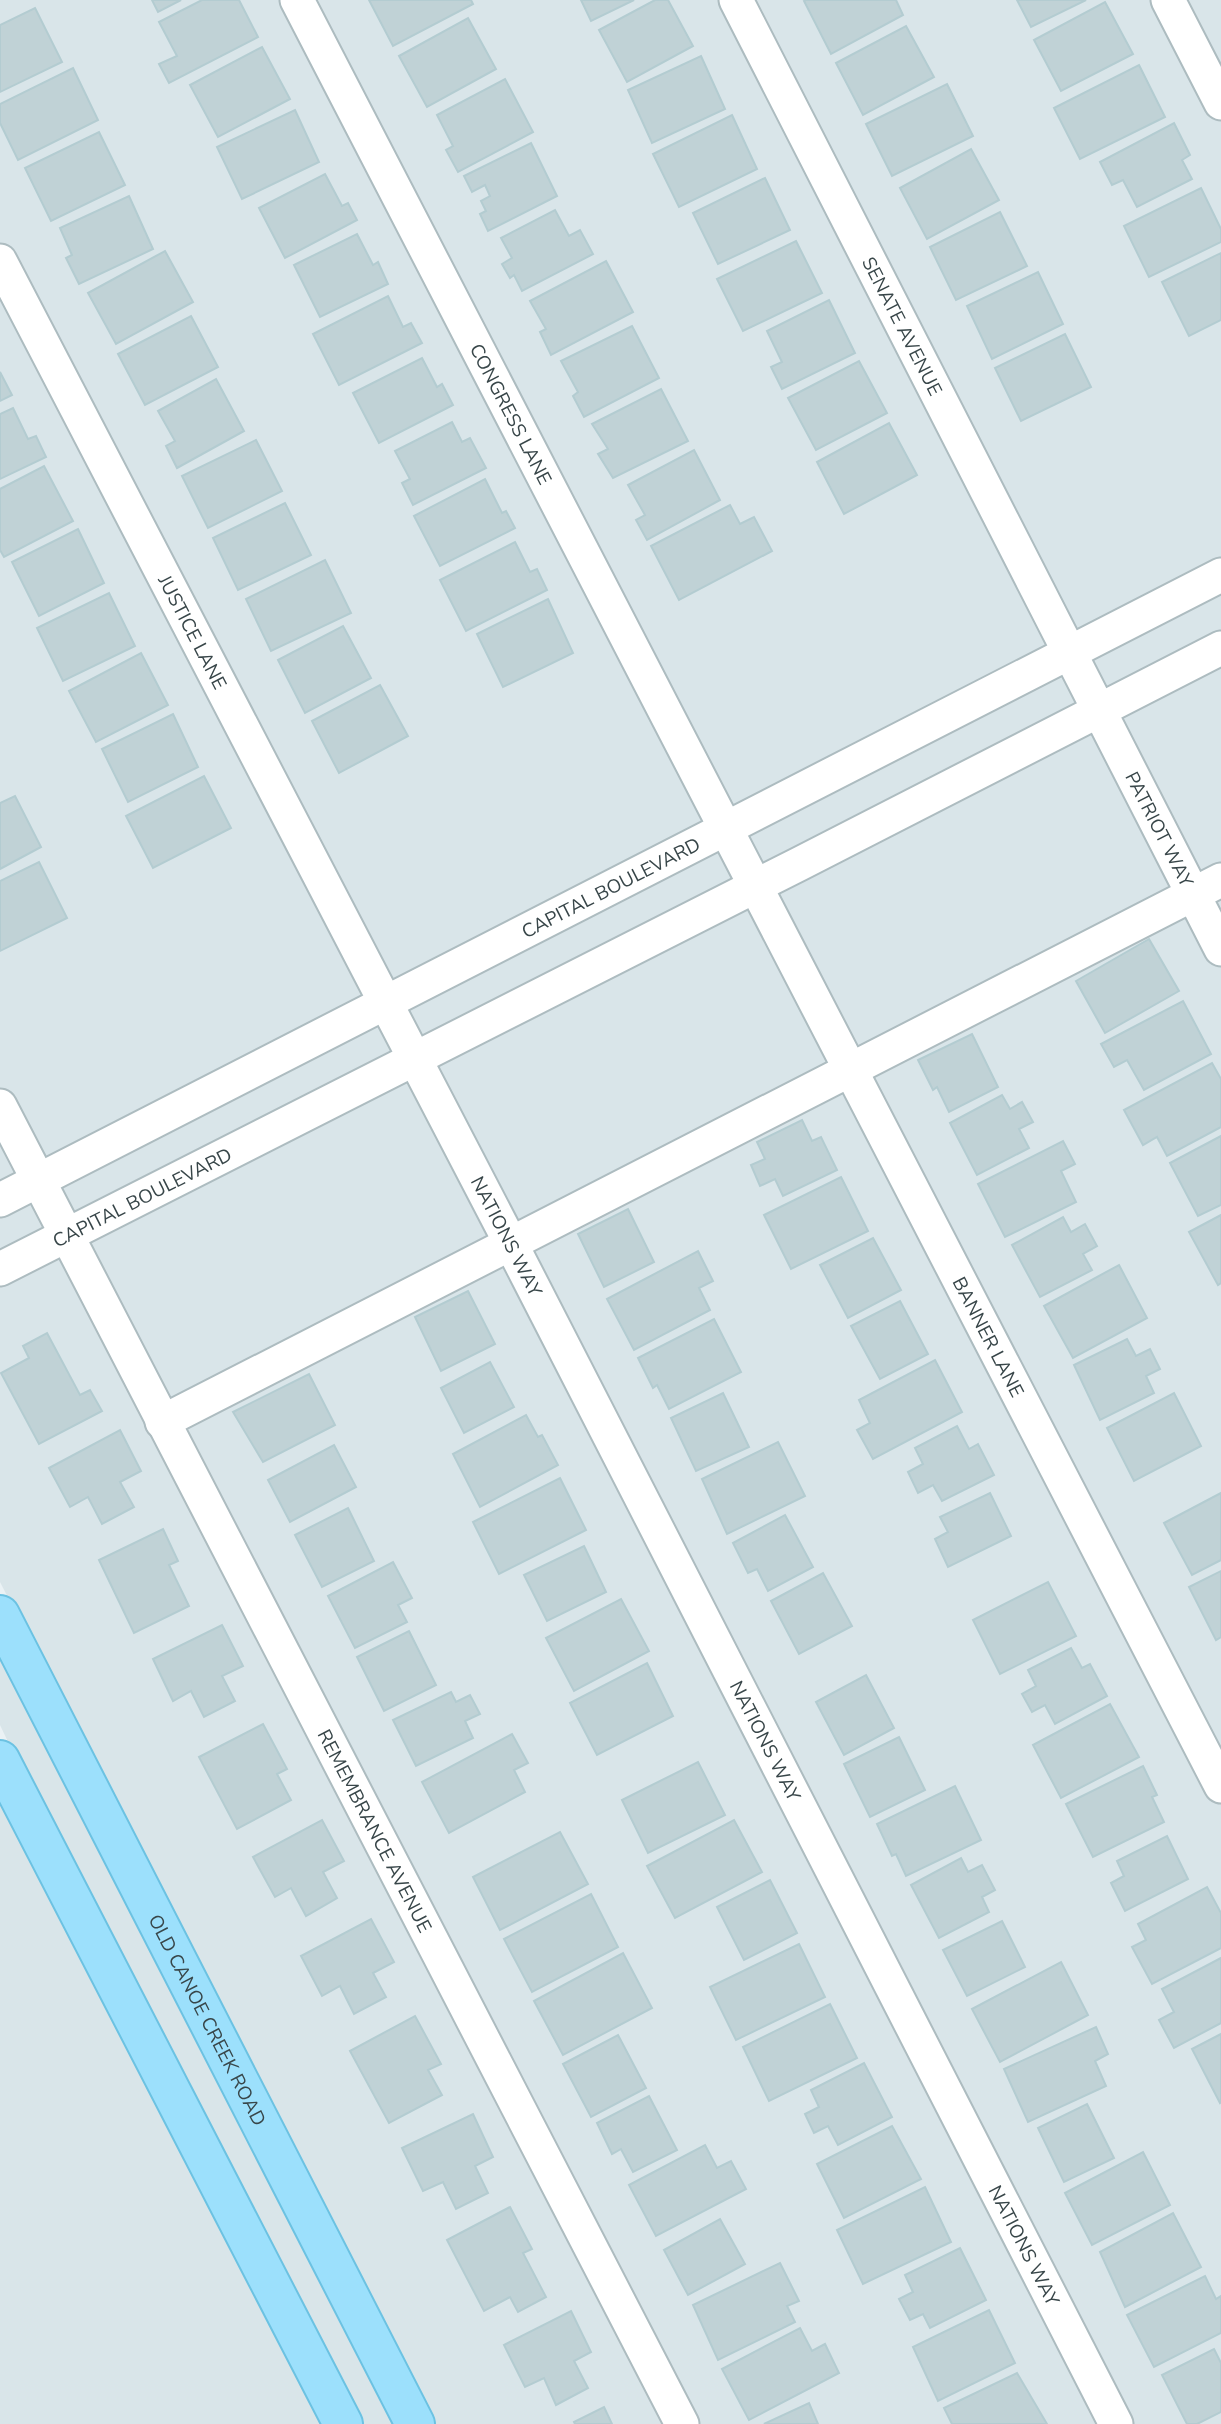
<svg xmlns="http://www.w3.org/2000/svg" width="1221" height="2424" font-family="'Nunito Sans',sans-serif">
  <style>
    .residential { fill: #d9e5e9 }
    .building { fill: #c0d2d6; stroke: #b3ccd1; stroke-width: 2 }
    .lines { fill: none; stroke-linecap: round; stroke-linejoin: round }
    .minor-casing { stroke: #adbcc0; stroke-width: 37 }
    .major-casing { stroke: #6cc2e2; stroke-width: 42 }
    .minor { stroke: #fff; stroke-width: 33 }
    .major { stroke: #9ce0fc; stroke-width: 38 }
    .labels { text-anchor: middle; stroke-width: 7; stroke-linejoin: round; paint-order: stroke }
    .street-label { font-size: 19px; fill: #384649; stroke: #fff }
  </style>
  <rect width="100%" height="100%" fill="#ebf2f5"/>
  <!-- residential -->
  <g class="residential">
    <path d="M0 0H1221V2424H433L0 1582Z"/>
    <path d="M0 1650 398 2424H361L10 1746 0 1725Z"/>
    <path d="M0 1794 326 2424H0Z"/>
  </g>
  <!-- building -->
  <g class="building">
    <path d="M152 0H181L158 12Z"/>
    <path d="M202 0H239L258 37 169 83 159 64 177 56 159 22Z"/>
    <path d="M369 0H471L473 4 393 46Z"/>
    <path d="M581 0H634L591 21Z"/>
    <path d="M655 0H668L693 46 627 82 599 30Z"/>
    <path d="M806 0H896L903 15 831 54 804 1Z"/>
    <path d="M1017 0H1086L1031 27Z"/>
    <path d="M1105 2 1133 54 1061 91 1034 40Z"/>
    <path d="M35 8 62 62 0 92V25Z"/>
    <path d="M468 18 496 69 427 107 399 56Z"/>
    <path d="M906 26 934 77 863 115 836 63Z"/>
    <path d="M262 47 290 99 218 137 190 85Z"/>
    <path d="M701 56 725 109 652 143 628 90Z"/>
    <path d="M1139 65 1165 117 1080 159 1054 108Z"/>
    <path d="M73 68 98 120 18 160 0 123V104Z"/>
    <path d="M505 79 533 132 458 172 446 150 453 146 437 115Z"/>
    <path d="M947 84 973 136 892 176 866 124Z"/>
    <path d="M295 110 319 162 242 199 217 147Z"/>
    <path d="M732 115 757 169 679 207 653 154Z"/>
    <path d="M1174 123 1190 155 1182 160 1192 179 1137 207 1123 180 1112 185 1100 162Z"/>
    <path d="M99 132 125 185 51 221 25 168Z"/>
    <path d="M531 143 557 196 488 231 480 214 486 211 481 201 490 196 485 185 472 192 464 176Z"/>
    <path d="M971 149 999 200 927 239 900 188Z"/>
    <path d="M325 174 342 206 348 203 357 220 285 258 259 208Z"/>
    <path d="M765 178 790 230 718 264 693 213Z"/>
    <path d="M1201 188 1221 229V242L1149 277 1124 226Z"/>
    <path d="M129 196 153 249 79 284 66 258 72 255 60 228Z"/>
    <path d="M555 210 569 236 580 230 593 254 522 291 514 275 510 278 502 264 512 258 501 238Z"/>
    <path d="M1000 212 1027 266 956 300 930 247Z"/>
    <path d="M357 234 373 265 378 262 388 284 320 317 294 265Z"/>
    <path d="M796 241 822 293 743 331 717 279Z"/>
    <path d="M165 251 193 302 116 344 88 293Z"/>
    <path d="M1221 253V320L1189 336 1162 282Z"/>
    <path d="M606 261 633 312 551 355 540 332 546 329 530 301Z"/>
    <path d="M1038 272 1063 324 992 359 967 306Z"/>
    <path d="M388 296 403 327 411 323 422 343 339 385 313 334Z"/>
    <path d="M829 300 855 353 782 389 771 367 782 362 767 331Z"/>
    <path d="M191 316 218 367 145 405 118 354Z"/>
    <path d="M632 326 659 378 584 417 573 396 578 392 561 361Z"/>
    <path d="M1065 334 1091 387 1021 421 995 368Z"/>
    <path d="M422 358 437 387 442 384 453 405 379 443 353 393Z"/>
    <path d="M859 361 887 413 816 450 788 398Z"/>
    <path d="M0 372 12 395 0 401Z"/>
    <path d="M216 379 244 431 177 468 166 446 175 441 158 411Z"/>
    <path d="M661 389 688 441 613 478 598 454 608 449 592 424Z"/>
    <path d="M13 408 28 439 36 436 46 457 0 479V414Z"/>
    <path d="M452 422 462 442 470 438 486 468 413 505 402 483 410 479 395 451Z"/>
    <path d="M889 423 917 475 844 514 817 462Z"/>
    <path d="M256 440 282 491 208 528 182 476Z"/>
    <path d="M694 450 720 500 647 540 636 520 645 515 628 485Z"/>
    <path d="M44 466 73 521 4 557 0 550V489Z"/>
    <path d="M485 479 502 513 506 511 515 528 440 566 414 516Z"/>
    <path d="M285 503 311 555 238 590 213 538Z"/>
    <path d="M730 505 740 524 754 517 772 551 679 600 651 546Z"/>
    <path d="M78 529 104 583 39 616 12 562Z"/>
    <path d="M515 542 530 572 537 569 547 590 466 631 440 580Z"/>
    <path d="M325 560 351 613 271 651 246 599Z"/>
    <path d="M109 593 135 646 63 681 37 628Z"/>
    <path d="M548 599 573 653 503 687 477 634Z"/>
    <path d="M343 626 371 678 305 713 278 660Z"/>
    <path d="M141 653 168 705 96 742 69 691Z"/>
    <path d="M380 685 408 736 339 773 312 721Z"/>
    <path d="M173 714 198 767 128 802 102 749Z"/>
    <path d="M204 776 231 828 153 868 126 816Z"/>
    <path d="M15 796 41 847 0 869V803Z"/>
    <path d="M39 862 67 918 0 951V881Z"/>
    <path d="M1149 939 1179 991 1105 1033 1076 981Z"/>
    <path d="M1183 1001 1211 1054 1144 1090 1127 1060 1114 1067 1101 1044Z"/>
    <path d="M972 1034 998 1087 949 1112 937 1087 933 1090 918 1060Z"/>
    <path d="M1212 1063 1221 1079V1127L1167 1156 1157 1137 1143 1145 1124 1110Z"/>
    <path d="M1002 1095 1010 1109 1022 1102 1033 1122 1019 1129 1029 1148 977 1175 950 1123Z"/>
    <path d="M802 1120 812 1141 821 1137 837 1170 783 1196 775 1179 760 1186 751 1165 765 1159 757 1142Z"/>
    <path d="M1221 1136V1205L1198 1216 1170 1163Z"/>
    <path d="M1063 1141 1075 1164 1061 1171 1076 1202 1005 1237 978 1184Z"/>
    <path d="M841 1177 868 1231 791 1269 764 1215Z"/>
    <path d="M628 1209 654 1262 604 1287 578 1234Z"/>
    <path d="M1221 1215V1283L1218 1285 1189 1232Z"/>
    <path d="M1063 1217 1071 1232 1085 1224 1097 1246 1083 1254 1092 1270 1040 1297 1012 1245Z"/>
    <path d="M873 1238 901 1290 848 1318 820 1265Z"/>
    <path d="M698 1251 713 1281 699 1288 710 1310 634 1350 607 1299Z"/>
    <path d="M1119 1265 1147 1318 1073 1358 1044 1306Z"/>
    <path d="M468 1291 495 1344 441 1371 415 1317Z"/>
    <path d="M900 1301 928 1354 880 1379 851 1326Z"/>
    <path d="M714 1319 741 1372 669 1409 657 1385 653 1388 638 1358Z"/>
    <path d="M47 1333 80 1395 90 1390 102 1411 39 1444 1 1373 29 1358 23 1346Z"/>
    <path d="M1127 1339 1136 1356 1150 1349 1160 1369 1146 1376 1154 1393 1100 1420 1074 1365Z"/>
    <path d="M935 1360 962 1412 873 1459 857 1430 870 1423 859 1400Z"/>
    <path d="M490 1362 514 1407 464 1433 441 1388Z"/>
    <path d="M309 1374 335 1425 263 1462 233 1412Z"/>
    <path d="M723 1393 749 1447 696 1471 671 1418Z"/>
    <path d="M1174 1393 1201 1446 1134 1481 1107 1428Z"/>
    <path d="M526 1415 538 1437 542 1435 558 1465 480 1507 453 1454Z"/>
    <path d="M957 1426 969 1449 978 1444 994 1475 942 1501 933 1485 918 1493 908 1472 923 1464 915 1448Z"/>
    <path d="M120 1430 141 1471 120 1482 134 1507 102 1524 88 1497 70 1507 49 1468Z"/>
    <path d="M778 1442 805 1496 727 1534 702 1479Z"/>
    <path d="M334 1445 356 1487 290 1522 268 1480Z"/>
    <path d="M560 1478 586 1530 499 1574 473 1522Z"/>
    <path d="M990 1493 1011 1536 948 1567 935 1539 948 1532 940 1517Z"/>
    <path d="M1221 1493V1560L1192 1575 1164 1523Z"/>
    <path d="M348 1508 374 1561 322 1587 295 1535Z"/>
    <path d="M785 1515 813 1567 768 1591 757 1569 748 1573 733 1543Z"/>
    <path d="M163 1529 178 1561 169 1565 189 1606 134 1633 99 1560Z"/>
    <path d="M584 1546 606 1592 547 1621 524 1575Z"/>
    <path d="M393 1562 412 1598 398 1605 407 1622 355 1648 328 1596Z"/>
    <path d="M1221 1571V1637L1216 1640 1189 1587Z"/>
    <path d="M823 1573 852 1626 799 1654 771 1601Z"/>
    <path d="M1048 1582 1076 1636 1000 1674 973 1620Z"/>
    <path d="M621 1599 649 1651 574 1691 546 1638Z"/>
    <path d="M222 1625 243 1666 222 1676 235 1701 204 1717 191 1691 173 1701 153 1659Z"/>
    <path d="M409 1631 436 1685 384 1711 357 1657Z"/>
    <path d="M1071 1648 1082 1668 1090 1664 1107 1696 1055 1724 1045 1705 1032 1712 1022 1694 1036 1686 1028 1670Z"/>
    <path d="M647 1663 673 1716 597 1755 570 1703Z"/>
    <path d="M866 1675 894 1728 844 1755 816 1702Z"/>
    <path d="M451 1692 456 1702 470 1695 480 1714 465 1721 473 1738 416 1766 393 1720Z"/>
    <path d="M1110 1704 1139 1757 1061 1798 1033 1745Z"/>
    <path d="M263 1724 287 1769 277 1774 291 1800 237 1829 199 1757Z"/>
    <path d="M512 1734 528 1763 514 1770 525 1792 449 1833 422 1782Z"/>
    <path d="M899 1737 925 1790 870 1817 844 1764Z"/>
    <path d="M698 1762 725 1815 648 1853 622 1800Z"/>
    <path d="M1143 1766 1157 1795 1152 1797 1164 1822 1093 1857 1066 1804Z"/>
    <path d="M955 1786 981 1840 906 1876 896 1854 892 1856 877 1824Z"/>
    <path d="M322 1820 344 1861 323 1872 337 1898 306 1916 291 1888 275 1897 253 1857Z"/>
    <path d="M734 1820 762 1872 675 1918 647 1866Z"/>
    <path d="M560 1832 588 1884 500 1930 473 1877Z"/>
    <path d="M1167 1836 1188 1879 1125 1911 1111 1883 1124 1876 1117 1861Z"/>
    <path d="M961 1858 968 1872 982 1865 995 1890 982 1897 989 1912 939 1938 911 1885Z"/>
    <path d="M770 1880 797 1933 744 1960 717 1907Z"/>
    <path d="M1207 1887 1221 1913V1948L1152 1984 1132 1947 1146 1940 1138 1924Z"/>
    <path d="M591 1894 618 1947 532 1992 504 1939Z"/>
    <path d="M371 1919 394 1962 373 1973 386 1997 354 2014 340 1986 322 1996 301 1956Z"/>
    <path d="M1002 1921 1025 1967 967 1996 943 1950Z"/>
    <path d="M799 1944 825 1997 736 2040 710 1987Z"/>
    <path d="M623 1953 652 2008 563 2055 534 2001Z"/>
    <path d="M1221 1958V2023L1174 2048 1159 2020 1174 2012 1162 1989Z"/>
    <path d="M1061 1962 1088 2015 1000 2062 972 2009Z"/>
    <path d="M830 2004 857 2058 769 2101 743 2047Z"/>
    <path d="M415 2016 441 2064 428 2070 442 2095 389 2123 350 2051Z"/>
    <path d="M1096 2027 1108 2054 1095 2061 1106 2086 1028 2122 1004 2069Z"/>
    <path d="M1221 2034V2102L1220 2103 1192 2049Z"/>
    <path d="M618 2035 646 2088 591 2117 563 2064Z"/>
    <path d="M864 2063 892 2117 838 2145 828 2126 814 2133 805 2114 819 2107 811 2090Z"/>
    <path d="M649 2096 677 2150 633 2172 621 2149 612 2154 597 2123Z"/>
    <path d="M1087 2104 1114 2158 1064 2182 1038 2128Z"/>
    <path d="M473 2114 493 2157 475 2166 488 2193 456 2209 443 2182 423 2191 402 2148Z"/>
    <path d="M892 2126 921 2179 844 2218 817 2164Z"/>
    <path d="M705 2145 717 2168 731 2161 746 2189 656 2236 629 2185Z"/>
    <path d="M1143 2152 1170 2205 1092 2245 1065 2193Z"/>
    <path d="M925 2187 951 2242 863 2284 837 2230Z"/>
    <path d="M510 2207 532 2249 523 2253 546 2297 518 2312 510 2297 484 2311 447 2240Z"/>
    <path d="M1173 2213 1201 2267 1125 2307 1100 2252Z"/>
    <path d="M720 2219 745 2264 688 2295 664 2250Z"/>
    <path d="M960 2248 986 2300 930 2328 923 2314 910 2320 899 2299 913 2292 905 2275Z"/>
    <path d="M780 2263 799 2301 787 2306 795 2322 718 2360 693 2305Z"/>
    <path d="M1205 2276 1216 2299 1221 2296V2333L1154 2367 1127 2315Z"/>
    <path d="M989 2310 1015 2363 938 2401 913 2347Z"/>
    <path d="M571 2311 591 2352 574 2361 588 2388 556 2405 544 2378 525 2387 504 2345Z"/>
    <path d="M800 2328 812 2351 825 2344 839 2373 749 2420 722 2369Z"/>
    <path d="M1214 2349 1221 2363V2412L1197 2424H1187L1162 2375Z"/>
    <path d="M1017 2373 1047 2424H952L944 2408Z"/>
    <path d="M809 2403 818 2424H764Z"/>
    <path d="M604 2407 612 2424H575L574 2422Z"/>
  </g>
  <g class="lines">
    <defs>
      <g id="minor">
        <path id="s1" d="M297 0 1221 1786"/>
        <path id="s2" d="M736 0 1221 949"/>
        <path d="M1168 0 1221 103"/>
        <path id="s3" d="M0 261 510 1242 1116 2424"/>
        <path id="s4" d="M0 1106 682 2424"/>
        <path id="s5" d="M0 1200 1221 575"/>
        <path id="s6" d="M0 1269C408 1063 815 857 1221 648"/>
        <path d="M162 1422 1221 880"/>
      </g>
      <g id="major">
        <path id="s7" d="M0 1615 415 2424"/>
        <path d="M0 1760 343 2424"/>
      </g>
    </defs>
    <!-- minor casing -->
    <use href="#minor" class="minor-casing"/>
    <!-- major casing -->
    <use href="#major" class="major-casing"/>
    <!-- minor -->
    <use href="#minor" class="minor"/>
    <!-- major -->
    <use href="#major" class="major"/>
  </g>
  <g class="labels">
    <!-- street labels -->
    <g class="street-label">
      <text dy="7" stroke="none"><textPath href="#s2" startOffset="366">SENATE AVENUE</textPath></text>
      <text dy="7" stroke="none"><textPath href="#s1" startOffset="466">CONGRESS LANE</textPath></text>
      <text dy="7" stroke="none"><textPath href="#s3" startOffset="418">JUSTICE LANE</textPath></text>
      <text dy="7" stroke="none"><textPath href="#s2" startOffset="931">PATRIOT WAY</textPath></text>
      <text dy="7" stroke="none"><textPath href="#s5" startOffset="686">CAPITAL BOULEVARD</textPath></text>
      <text dy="7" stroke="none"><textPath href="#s6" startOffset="159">CAPITAL BOULEVARD</textPath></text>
      <text dy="7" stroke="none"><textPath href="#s3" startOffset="1099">NATIONS WAY</textPath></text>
      <text dy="7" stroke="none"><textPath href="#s1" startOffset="1505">BANNER LANE</textPath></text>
      <text dy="7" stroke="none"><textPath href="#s3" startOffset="1666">NATIONS WAY</textPath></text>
      <text dy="7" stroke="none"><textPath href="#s4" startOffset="816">REMEMBRANCE AVENUE</textPath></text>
      <text dy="7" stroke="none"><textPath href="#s7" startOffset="455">OLD CANOE CREEK ROAD</textPath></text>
      <text dy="7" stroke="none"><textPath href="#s3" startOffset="2233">NATIONS WAY</textPath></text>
    </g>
  </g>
</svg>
